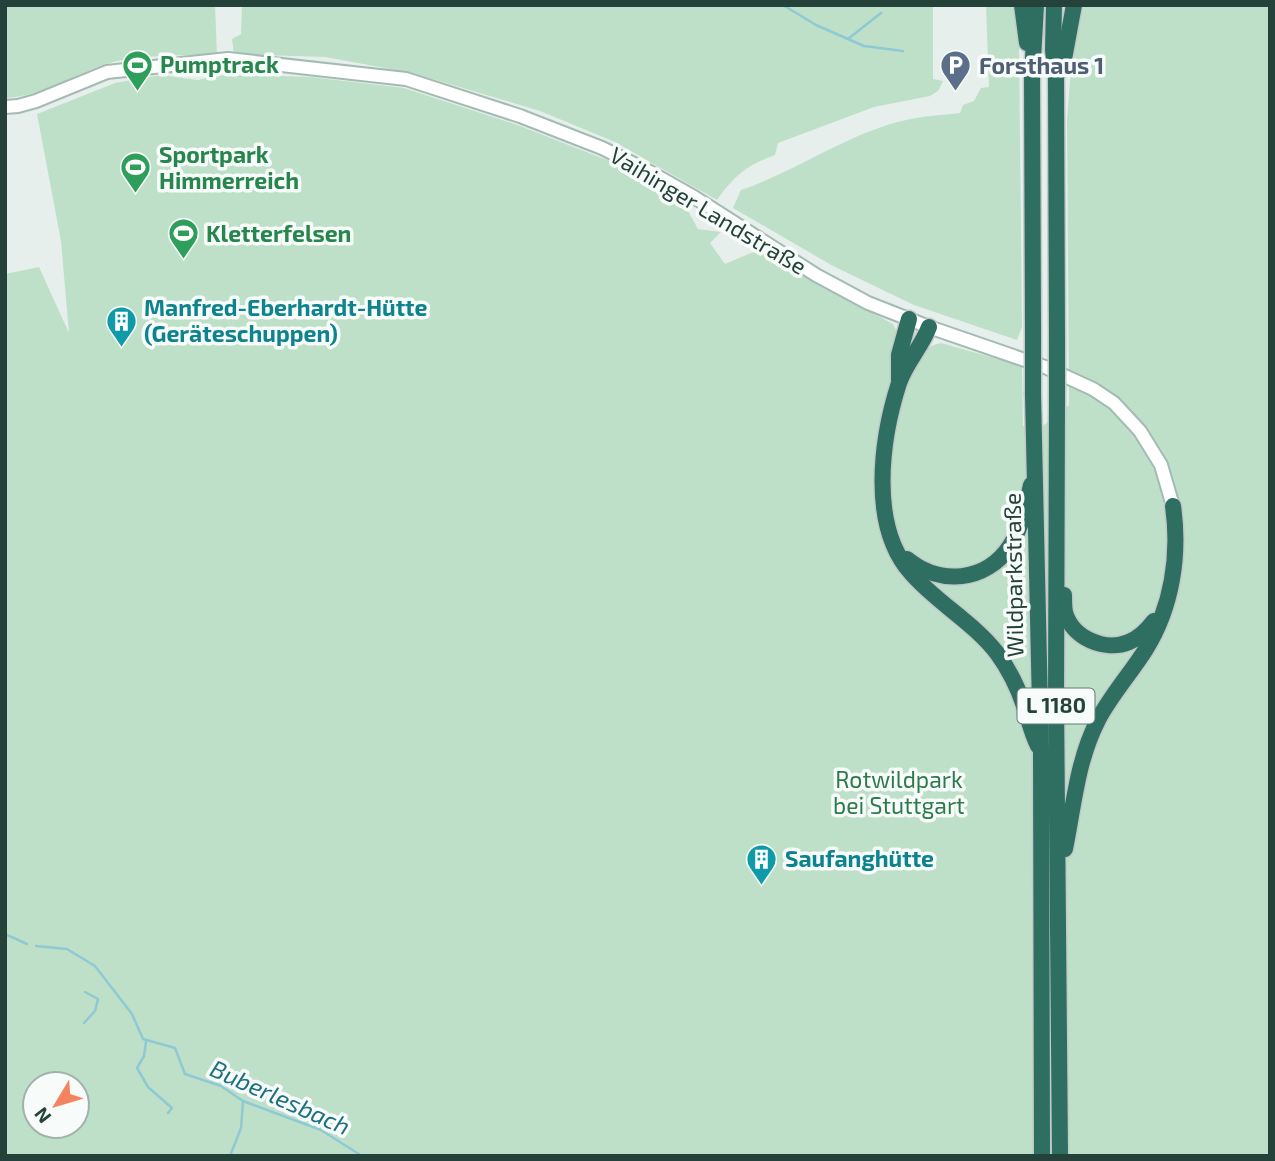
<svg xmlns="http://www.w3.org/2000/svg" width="1275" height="1161" font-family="'Exo 2',sans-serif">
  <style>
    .green { fill: #bfe0c8; fill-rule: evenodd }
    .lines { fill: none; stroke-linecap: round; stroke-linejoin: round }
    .stream { stroke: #8ec9d4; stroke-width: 2.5 }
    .secondary-casing { stroke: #a4bbb3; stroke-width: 16 }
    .highway-casing { stroke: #c2cac8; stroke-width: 19 }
    .secondary { stroke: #fff; stroke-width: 12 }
    .highway { stroke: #2f6f62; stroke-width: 16 }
    .highway-bridge-casing { stroke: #c2cac8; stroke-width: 19; stroke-linecap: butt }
    .highway-bridge { stroke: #2f6f62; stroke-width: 16 }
    .labels { text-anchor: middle; stroke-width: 7; stroke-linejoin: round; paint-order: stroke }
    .shield { fill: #f7fbf9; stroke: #637a73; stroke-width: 2 }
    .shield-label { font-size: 21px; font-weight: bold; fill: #24423a }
    .leisure-label { font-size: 23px; font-weight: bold; fill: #27864d; stroke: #f7fbf9; text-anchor: start }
    .service-label { font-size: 23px; font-weight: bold; fill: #4e5e75; stroke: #f7fbf9; text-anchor: start }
    .street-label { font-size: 23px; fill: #24423a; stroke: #f7fbf9 }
    .culture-label { font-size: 23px; font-weight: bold; fill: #0d838f; stroke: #f7fbf9; text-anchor: start }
    .park-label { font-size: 23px; fill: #2d7a4b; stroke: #f7fbf9 }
    .water-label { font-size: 24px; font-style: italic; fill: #1c6f80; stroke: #f7fbf9 }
  </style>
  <rect width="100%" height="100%" fill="#e6efeb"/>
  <!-- green -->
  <g class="green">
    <path d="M5 5H215L217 55C188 55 140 55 113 62 78 71 43 97 5 98Z"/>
    <path d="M242 5H933V79L943 81 938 91 930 96 874 107 778 143 775 155C747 165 734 176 717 200L615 142 540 111 412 73 325 57 234 54 232 39 241 34Z"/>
    <path d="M986 5H1015L1019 42 1022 327 1017 340 914 305 833 266 733 208 741 190C797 171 848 133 906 120 923 116 943 115 960 113L963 105 974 101 981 88 989 87Z"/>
    <path d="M1081 5H1270V1156H5V274L39 267 69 333 61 241 37 114 115 83 161 75 198 80 224 74 310 77 404 88 515 124 607 160 687 209 698 229 721 232 710 243 725 264 758 250 893 324 897 332 891 385H889L881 430C887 422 896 413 901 404 913 380 908 350 941 343L1022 366 1023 426H1043L1069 405 1067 120 1072 56ZM35 1084H77V1126H35Z"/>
  </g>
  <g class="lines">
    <!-- stream -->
    <g class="stream">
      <path d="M783 5 816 25 864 46 903 51"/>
      <path d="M848 39 881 13"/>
      <path d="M5 934 27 944"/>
      <path d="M36 946 67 949 95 966 132 1014 143 1039 175 1048 185 1074 221 1086 243 1101 321 1130 362 1156"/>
      <path d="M84 1023 95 1011 98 999 85 992"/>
      <path d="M146 1042 144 1056 137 1068 148 1087 172 1108 168 1113"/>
      <path d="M230 1156 241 1128 243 1102"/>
    </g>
    <defs>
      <path id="secondary" d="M5 107 18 106 36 101 107 72 228 59 406 79 520 116 602 148 648 171 694 197 816 275 868 303 929 327 1045 367 1093 389 1114 403 1140 431 1161 465 1173 506"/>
      <g id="highway">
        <path d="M1022 5 1027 43"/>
        <path d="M1054 5 1053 50 1056 78 1057 338"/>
        <path d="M1057 74 1064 59 1074 5"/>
        <path d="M929 327C922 346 906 363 899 383 881 439 869 526 911 573 937 603 973 622 997 653 1008 668 1018 688 1024 706 1029 720 1031 732 1038 746"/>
        <path d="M1033 330 1032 77 1036 5"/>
        <path d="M899 380V355L909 319"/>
        <path d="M1033 395 1041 751 1042 1156"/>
        <path d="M1057 402 1056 698 1060 1156"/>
        <path d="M907 559C940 586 986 582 1010 546 1021 530 1027 504 1031 485"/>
        <path d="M1064 595C1064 601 1064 607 1065 612 1072 638 1105 652 1129 642 1139 638 1147 630 1154 621"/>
        <path d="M1065 849C1074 805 1077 761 1098 720 1111 695 1131 673 1146 649 1172 607 1180 555 1173 506"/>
      </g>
    </defs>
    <!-- secondary casing -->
    <use href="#secondary" class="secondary-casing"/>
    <!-- highway casing -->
    <use href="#highway" class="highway-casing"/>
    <!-- secondary -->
    <use href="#secondary" class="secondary"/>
    <!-- highway -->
    <use href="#highway" class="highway"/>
    <defs>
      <g id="highway-bridge">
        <path d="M1033 330V395"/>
        <path d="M1057 402V338"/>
      </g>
    </defs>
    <!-- highway-bridge casing -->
    <use href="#highway-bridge" class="highway-bridge-casing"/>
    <!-- highway-bridge -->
    <use href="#highway-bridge" class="highway-bridge"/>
  </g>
  <!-- icons -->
  <defs>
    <symbol id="stadium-pin" viewBox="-11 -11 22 30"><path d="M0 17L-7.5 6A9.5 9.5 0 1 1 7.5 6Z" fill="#2e9e5b" stroke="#f7fbf9"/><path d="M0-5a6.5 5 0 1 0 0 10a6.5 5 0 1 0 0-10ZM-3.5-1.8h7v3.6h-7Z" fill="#fff"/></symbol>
    <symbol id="parking-pin" viewBox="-11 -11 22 30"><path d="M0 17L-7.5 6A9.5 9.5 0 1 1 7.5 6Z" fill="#5c6f8a" stroke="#f7fbf9"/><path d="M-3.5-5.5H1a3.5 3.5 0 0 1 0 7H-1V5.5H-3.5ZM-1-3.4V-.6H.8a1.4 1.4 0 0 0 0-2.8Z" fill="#fff"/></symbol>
    <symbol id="building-pin" viewBox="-11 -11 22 30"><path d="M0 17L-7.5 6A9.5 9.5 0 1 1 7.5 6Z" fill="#0f9aa8" stroke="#f7fbf9"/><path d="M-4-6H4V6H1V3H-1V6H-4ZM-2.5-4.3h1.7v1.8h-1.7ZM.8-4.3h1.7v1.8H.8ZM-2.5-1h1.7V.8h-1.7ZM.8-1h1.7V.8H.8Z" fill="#fff"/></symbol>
  </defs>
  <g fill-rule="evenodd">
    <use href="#stadium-pin" x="120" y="48" width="35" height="47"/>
    <use href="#parking-pin" x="938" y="48" width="35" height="47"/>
    <use href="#stadium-pin" x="118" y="150" width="35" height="47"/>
    <use href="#stadium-pin" x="166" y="216" width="35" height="47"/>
    <use href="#building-pin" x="104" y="304" width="35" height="47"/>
    <use href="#building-pin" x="744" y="842" width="35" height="47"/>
  </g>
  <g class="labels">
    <!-- shield labels -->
    <rect class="shield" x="1017.5" y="688.5" width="77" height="35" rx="5"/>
    <g class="shield-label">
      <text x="1056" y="713">L 1180</text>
    </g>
    <!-- leisure labels -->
    <g class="leisure-label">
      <text x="160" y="73">Pumptrack</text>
      <text x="159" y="163">Sportpark<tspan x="159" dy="26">Himmerreich</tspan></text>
      <text x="206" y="242">Kletterfelsen</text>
    </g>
    <!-- service labels -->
    <g class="service-label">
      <text x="979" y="74">Forsthaus 1</text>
    </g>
    <!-- street labels -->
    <g class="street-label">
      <text transform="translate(708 211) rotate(31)" y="8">Vaihinger Landstraße</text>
      <text transform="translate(1014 575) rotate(-91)" y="8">Wildparkstraße</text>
    </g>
    <!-- culture labels -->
    <g class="culture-label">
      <text x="144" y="316">Manfred-Eberhardt-Hütte<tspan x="144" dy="26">(Geräteschuppen)</tspan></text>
      <text x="785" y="867">Saufanghütte</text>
    </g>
    <!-- park labels -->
    <g class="park-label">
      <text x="899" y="788">Rotwildpark<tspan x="899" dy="26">bei Stuttgart</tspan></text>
    </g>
    <!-- water labels -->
    <g class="water-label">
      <text transform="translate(280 1098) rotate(24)" y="8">Buberlesbach</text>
    </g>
  </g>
  <!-- border -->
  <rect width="1275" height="1161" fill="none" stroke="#24423a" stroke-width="14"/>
  <!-- north arrow -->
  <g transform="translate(56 1105) rotate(232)"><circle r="33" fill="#f7fbf9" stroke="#a3b1ad" stroke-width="2"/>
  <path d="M0-5L12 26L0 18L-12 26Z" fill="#f4845f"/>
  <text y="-10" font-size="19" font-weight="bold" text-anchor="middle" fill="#24423a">N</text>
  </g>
</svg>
